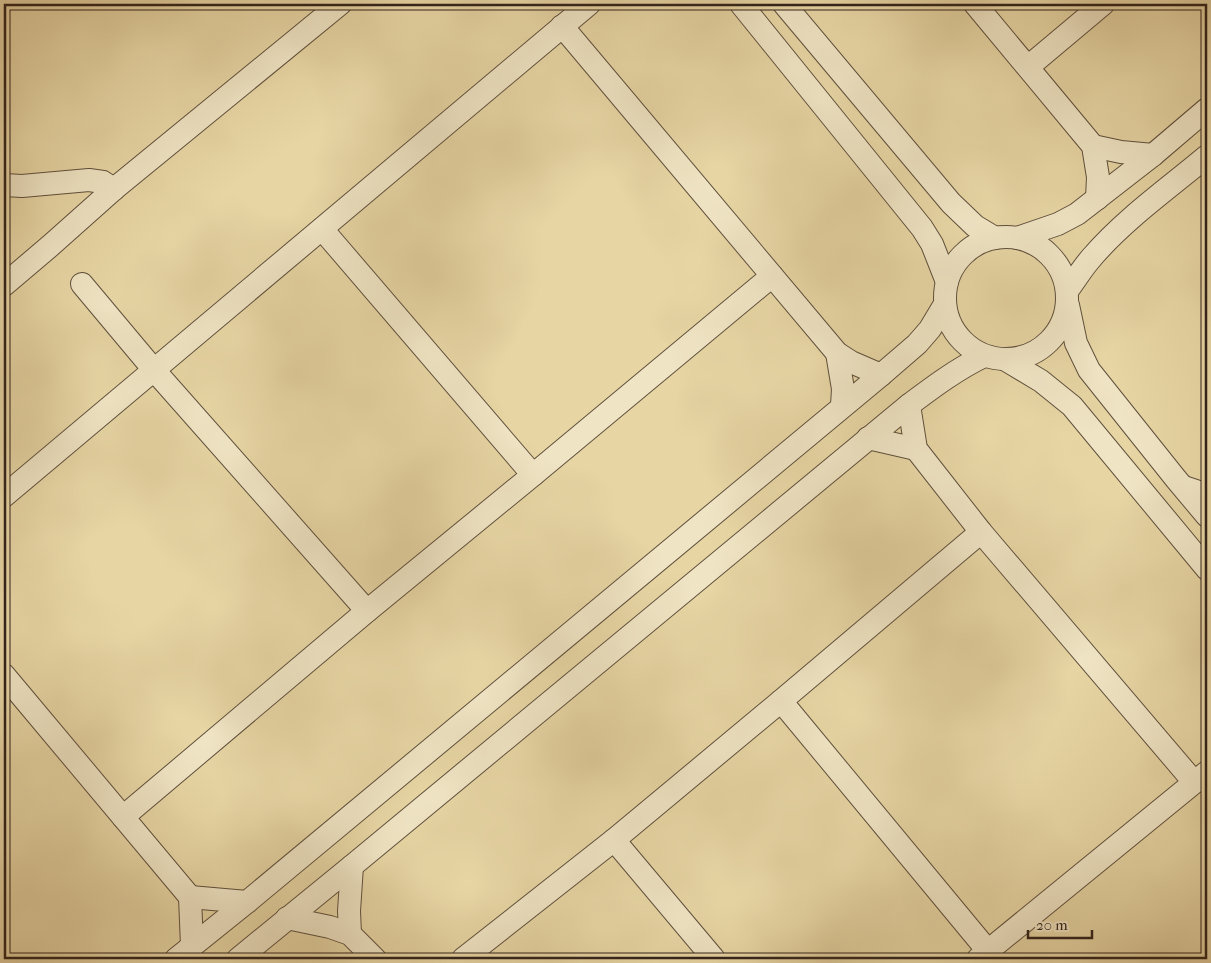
<svg xmlns="http://www.w3.org/2000/svg" width="1211" height="963" font-family="'IM FELL French Canon',serif">
  <style>
    .lines { fill: none; stroke-linecap: round; stroke-linejoin: round }
    .lane-casing { stroke: #5f503d; stroke-width: 13 }
    .street-casing { stroke: #5f503d; stroke-width: 24 }
    .lane { stroke: #efe4c4; stroke-width: 11 }
    .street { stroke: #efe4c4; stroke-width: 22 }
  </style>
  <rect width="100%" height="100%" fill="#e7d5a4"/>
  <filter id="stains"><feTurbulence type="fractalNoise" baseFrequency=".004" numOctaves="4"/><feColorMatrix values="0 0 0 0 .2 0 0 0 0 .09 0 0 0 0 .02 0 0 0 .5 -.17"/></filter>
  <radialGradient id="worn" r=".72"><stop offset=".6" stop-color="#630" stop-opacity="0"/><stop offset="1" stop-color="#630" stop-opacity=".3"/></radialGradient>
  <g class="lines">
    <defs>
      <path id="lane" d="M1183 481 1207 489"/>
      <g id="street">
        <path d="M741 4 922 228 932 244 947 282"/>
        <path d="M784 4 951 203 975 226 995 238"/>
        <path d="M975 4 1093 146 1098 177 1097 199"/>
        <path d="M562 26 837 353 851 362 881 375"/>
        <path d="M1028 67 1103 4"/>
        <path d="M1093 146 1121 152 1153 155"/>
        <path d="M4 185 22 186 89 180 103 182 114 189"/>
        <path d="M322 229 533 475"/>
        <circle cx="1006" cy="298" r="61"/>
        <path d="M1017 238 1058 224 1077 214 1153 155 1207 109"/>
        <path d="M82 284 154 370 367 611"/>
        <path d="M4 285 50 246 114 189 340 4"/>
        <path d="M1067 291C1076 279 1083 267 1093 256 1126 218 1169 188 1207 156"/>
        <path d="M1068 305 1076 343 1089 370 1176 479 1207 516"/>
        <path d="M837 353 843 389 842 406"/>
        <path d="M1006 360 1041 381 1072 406 1207 569"/>
        <path d="M909 405 916 449 981 532 1194 782"/>
        <path d="M868 438 916 449"/>
        <path d="M4 496 589 4"/>
        <path d="M4 675 190 897 192 946"/>
        <path d="M781 701 988 951"/>
        <path d="M123 817 367 611 533 475 772 276"/>
        <path d="M614 840 714 959"/>
        <path d="M190 897 247 902"/>
        <path d="M287 918 330 927 350 934 375 959"/>
        <path d="M350 934 349 911 352 866"/>
        <path d="M176 959 247 902 881 375 917 344 930 329 945 304"/>
        <path d="M238 959 352 866 909 405C933 387 957 369 984 356"/>
        <path d="M463 959 614 840 781 701 981 532"/>
        <path d="M978 959 1207 772"/>
      </g>
    </defs>
    <!-- lane casing -->
    <use href="#lane" class="lane-casing"/>
    <!-- street casing -->
    <use href="#street" class="street-casing"/>
    <!-- lane -->
    <use href="#lane" class="lane"/>
    <!-- street -->
    <use href="#street" class="street"/>
  </g>
  <!-- margin -->
  <rect width="1211" height="963" fill="none" stroke="#e7d5a4" stroke-width="20"/>
  <rect x="5" y="5" width="1201" height="953" fill="none" stroke="#32231b" stroke-width="2.5"/>
  <rect x="10" y="10" width="1191" height="943" fill="none" stroke="#32231b"/>
  <!-- scale -->
  <path d="M1028 930v8h64v-8" fill="none" stroke="#32231b" stroke-width="2.5"/>
  <text x="1036" y="930" font-size="15" fill="#32231b" stroke="#efe4c4" stroke-width="4" paint-order="stroke">20 m</text>
  <rect width="100%" height="100%" filter="url(#stains)"/>
  <rect width="100%" height="100%" fill="url(#worn)"/>
</svg>
